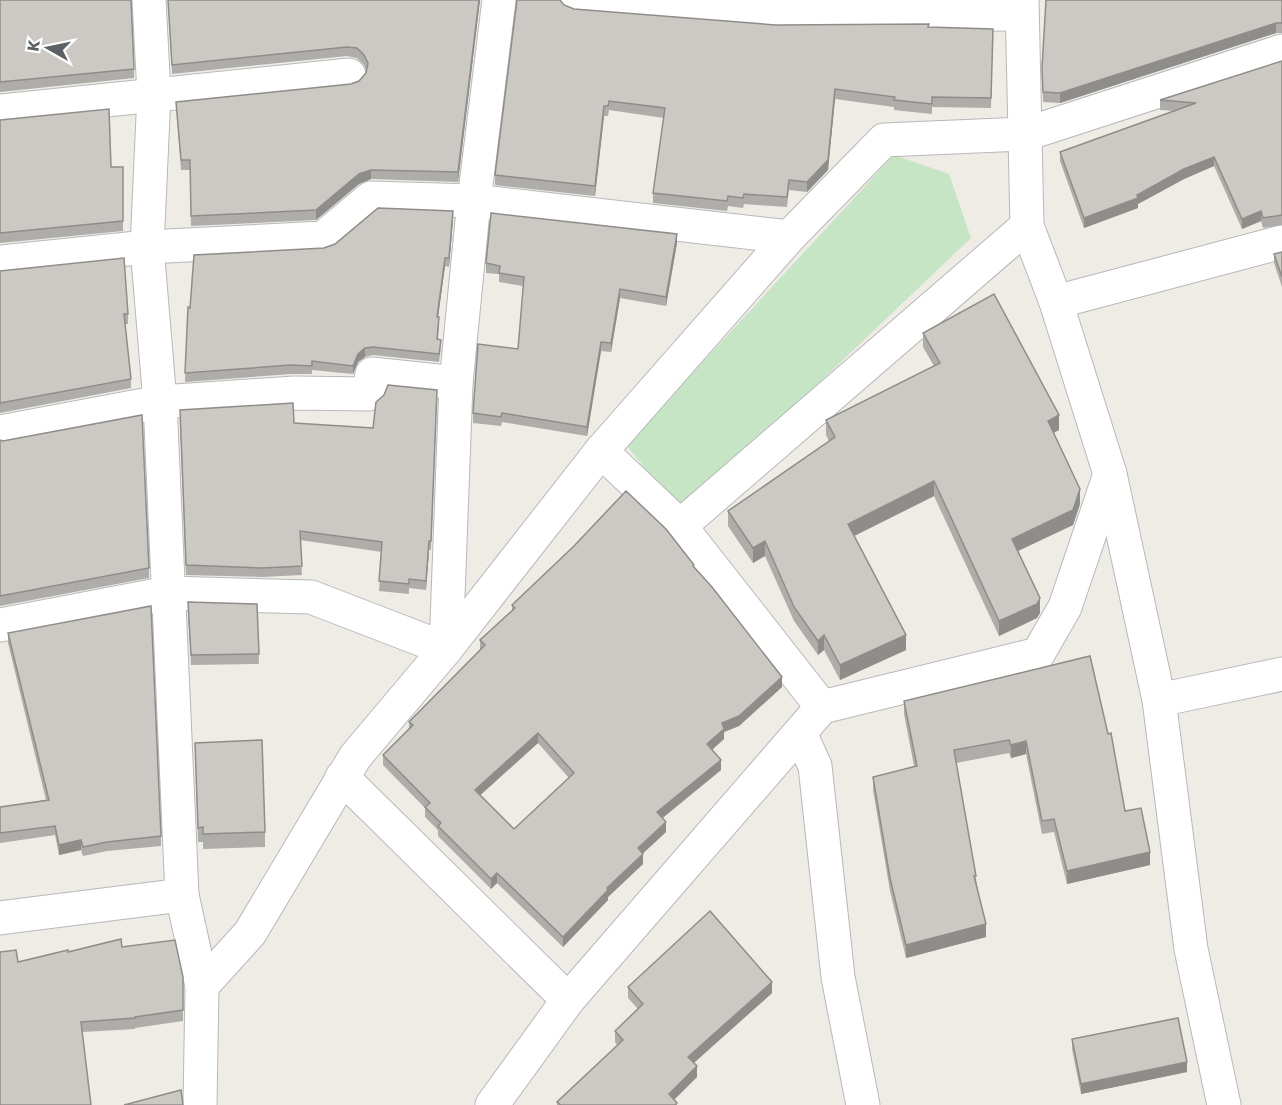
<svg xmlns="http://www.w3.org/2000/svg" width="1282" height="1105" font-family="Poppins,sans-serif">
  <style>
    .green { fill: #c6e5c4 }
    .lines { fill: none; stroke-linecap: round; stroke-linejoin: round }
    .minor-casing { stroke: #b6b8bb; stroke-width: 35 }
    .minor { stroke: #fff; stroke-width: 33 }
    .wall { fill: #afada9; fill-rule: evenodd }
    .shaded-wall { fill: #8f8d89 }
    .building { fill: #ccc9c4; stroke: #8f8d89; stroke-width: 1.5; fill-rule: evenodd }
  </style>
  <rect width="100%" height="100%" fill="#efece6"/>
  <!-- green -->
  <path class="green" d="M894 155 949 174 971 238 682 513 626 445Z"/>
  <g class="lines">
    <defs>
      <g id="minor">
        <path d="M149 0 154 94 147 247 160 402 182 895 202 986 200 1105"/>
        <path d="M575 0 777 16 1021 14"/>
        <path d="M1022 0 1027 226 1056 302 1110 474 1159 700 1191 949 1224 1105"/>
        <path d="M0 111 349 75"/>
        <path d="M0 262 147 247 323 238 371 198 474 201 789 237"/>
        <path d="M1056 302 1282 242"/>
        <path d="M0 432 160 402 294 393 369 394 372 374 456 383"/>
        <path d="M601 451 680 526 822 707"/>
        <path d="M680 526 1027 226"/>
        <path d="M0 625 168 593 311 597 446 649 456 383 474 201 499 0"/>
        <path d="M1159 700 1282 674"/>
        <path d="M800 733 815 766 838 977 863 1105"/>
        <path d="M342 777 568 1000"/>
        <path d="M0 918 182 895"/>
        <path d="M202 986 250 933 355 757 446 649 601 451 789 237 884 140 1026 134 1282 51"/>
        <path d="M492 1105 568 1000 822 707 1038 654 1065 607 1110 474"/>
      </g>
    </defs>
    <!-- minor casing -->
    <use href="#minor" class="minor-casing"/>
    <!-- minor -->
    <use href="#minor" class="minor"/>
  </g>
  <!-- wall -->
  <g class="wall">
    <path d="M0 0 134 69V78L0 92Z"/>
    <path d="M168 0H480L458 182 371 179 359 184 316 220 191 226 190 170H181L176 102 351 84 359 81 366 73V70L364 65 357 58 347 56 172 74Z"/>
    <path d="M1282 0V33H1276L1060 103 1043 102 1042 68Z"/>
    <path d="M564 5 574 9 776 25 993 29 991 108 932 107V114L894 110V107L835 99 828 170 807 192 789 190 787 207 744 204 743 208 728 206 727 211 653 203V193L664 118 609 110 608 116H604L595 196 495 185V175Z"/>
    <path d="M1282 61V225L1263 228 1261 221 1242 229 1214 166 1184 179 1138 204V208L1084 228 1060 161V152L1174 111 1160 110V100Z"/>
    <path d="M0 120 111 167H123V231L0 243Z"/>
    <path d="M453 219 449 267 445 266 438 317 439 326 438 339 441 348 439 362 373 355 365 357 358 362 353 374 312 370V374H291L185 382 188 307 190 308 324 248Z"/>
    <path d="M677 243 666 306 620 298 611 352 601 351 587 436 502 422 501 426 473 423V413L518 349 523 286 499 282V274L486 273V263Z"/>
    <path d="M1282 252V287L1274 263V254Z"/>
    <path d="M0 271 128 314V324H125L131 379V388L0 413Z"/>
    <path d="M923 333 1059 430 1053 433 1080 504 1073 525 1017 551 1040 613 1037 618 999 636 934 496 854 536 906 650 840 680 824 650 818 655 794 621 765 556 753 563 728 526V511L829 441 826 435V420L934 366 923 347Z"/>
    <path d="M437 390 431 550H429L426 590 409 588V594L379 591 382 552 300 540 302 575 263 577 186 575 180 419 294 423 373 428Z"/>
    <path d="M0 440 149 568V578L0 606Z"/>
    <path d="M694 568 782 687 739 726 724 732V739L712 750 721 770 663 818 666 832 643 853V864L608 897V900L563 947 497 883 491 889 438 836V830L425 817V808L383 765V755L409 729V722L480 650V640L512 611V605ZM538 743 569 778 514 829 480 795Z"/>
    <path d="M257 604 259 664 191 665 188 612Z"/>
    <path d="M8 633 161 836V846L107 851 83 856 81 850 59 855 55 835 0 843V807L46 800 8 643Z"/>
    <path d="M1090 656 1125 811 1150 865 1067 884 1054 832 1042 834 1026 754 1011 758 1009 753 956 763 986 937 906 958 890 891 873 790V777L914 766 904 714V701Z"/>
    <path d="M195 743 265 832V847L203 849V842H198Z"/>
    <path d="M122 947 183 977V1021L135 1028V1029L82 1032 18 962 68 952Z"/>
    <path d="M628 987 772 993 694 1063 697 1077 674 1099 677 1105H557V1102L617 1045 615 1042V1031L638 1009 628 998Z"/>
    <path d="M1072 1039 1187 1072 1081 1094 1072 1049Z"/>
  </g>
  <!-- shaded-wall -->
  <g class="shaded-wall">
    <path d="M479 0H480L458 182V172Z"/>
    <path d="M1276 23V33L1060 103V93Z"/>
    <path d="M835 89V99L828 170 807 192V182Z"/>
    <path d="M604 106V116L595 196V186Z"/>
    <path d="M1214 157V166L1184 179 1138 204V208L1084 228V218L1137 195 1184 169Z"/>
    <path d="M371 170V179L359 184 316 220V210L359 174Z"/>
    <path d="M453 211V219L449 267V258Z"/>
    <path d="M1261 211V221L1242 229V219Z"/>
    <path d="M677 234V243L666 306V297Z"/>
    <path d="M445 258V266L437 325V317Z"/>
    <path d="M620 289V298L611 352V343Z"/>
    <path d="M601 342V351L587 436V427Z"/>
    <path d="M365 348V357L358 362 353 374V366L358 354Z"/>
    <path d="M1059 415V430L1048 436V421Z"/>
    <path d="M934 481V496L848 539V524Z"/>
    <path d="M1080 489V504L1073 525 1012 554V539Z"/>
    <path d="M429 541V550L426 590V581Z"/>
    <path d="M765 541V556L753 563V548Z"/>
    <path d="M1040 598V613L1037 618 999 636V621Z"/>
    <path d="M824 635V650L818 655V641Z"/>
    <path d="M906 635V650L840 680V665Z"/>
    <path d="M782 677V687L739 726 724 732V739L707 754V744L722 723Z"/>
    <path d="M538 733V743L475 800V790Z"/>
    <path d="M1026 741V754L1011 758V745Z"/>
    <path d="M721 760V770L657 822V812Z"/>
    <path d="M666 822V832L638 858V848Z"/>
    <path d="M81 840V850L59 855V845Z"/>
    <path d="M1150 852V865L1067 884V871Z"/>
    <path d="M643 854V864L608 897V900L563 947V937L607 888Z"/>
    <path d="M497 873V883L491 889V879Z"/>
    <path d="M986 924V937L906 958V945Z"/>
    <path d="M772 982V993L688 1068V1057Z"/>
    <path d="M1187 1062V1072L1081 1094V1084Z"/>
    <path d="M697 1066V1077L669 1105V1094Z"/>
  </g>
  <!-- building -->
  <g class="building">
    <path d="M0 0H131L134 69 0 82Z"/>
    <path d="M168 0H479L458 172 371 170 359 174 316 210 191 216 190 160H181L176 102 351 84 359 81 366 73 368 63 364 55 357 48 347 47 172 65Z"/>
    <path d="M517 0H560L564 5 574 9 776 25 929 24 928 27 993 29 991 98 932 97V104L894 100 895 97 835 89 828 160 807 182 789 180 787 197 744 194 743 198 728 196 727 201 653 193 665 108 609 101 608 106H604L595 186 495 175Z"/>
    <path d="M1046 0H1282V23H1276L1060 93 1043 92 1042 68Z"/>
    <path d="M1282 61V215L1263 218 1261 211 1242 219 1214 157 1184 169 1137 195 1138 198 1084 218 1060 152 1196 103 1160 100Z"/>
    <path d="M109 109 111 167H123V221L0 233V120Z"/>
    <path d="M378 208 453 211 449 258H445L437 317H439L437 339 441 340 439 354 373 347 365 348 358 354 353 366 312 361V366L291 365 185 373 188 307 190 308 194 255 324 248 335 244Z"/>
    <path d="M491 213 677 234 666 297 620 289 611 343 601 342 587 427 502 413 501 417 473 413 478 344 518 349 524 277 499 273 500 266 486 263Z"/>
    <path d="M1282 252V277L1274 254Z"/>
    <path d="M124 258 128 314H124L131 379 0 403V271Z"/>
    <path d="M994 294 1059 415 1048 421 1080 489 1073 510 1012 539 1040 598 1037 604 999 621 934 481 848 524 906 635 840 665 824 635 818 641 794 607 765 541 753 548 728 511 835 437 826 420 940 363 923 333Z"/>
    <path d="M388 385 437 390 431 541H429L426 581 409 579V584L379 581 382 542 300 531 302 566 263 568 186 565 180 410 293 403 294 423 373 428 376 402 384 395Z"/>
    <path d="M142 415 149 568 0 596V440L3 441Z"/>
    <path d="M626 491 666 529 694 565 693 566 712 587 782 677 739 716 722 723 724 729 707 744 721 760 657 812 666 822 638 848 643 854 607 888 608 890 563 937 497 873 491 879 438 826 441 823 425 807 430 803 383 755 413 725 409 722 485 645 480 640 515 608 512 605 574 546ZM538 733 574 773 514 829 475 790Z"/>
    <path d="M188 602 257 604 259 654 191 655Z"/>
    <path d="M151 606 161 836 107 842 83 847 81 840 59 845 55 826 0 833V807L49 800 8 633Z"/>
    <path d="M1090 656 1108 734 1111 733 1125 811 1141 808 1150 852 1067 871 1054 819 1042 821 1026 741 1011 745 1009 740 954 750 976 876H974L986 924 906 945 890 878 873 777 917 766 904 701Z"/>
    <path d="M262 740 265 832 203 834V827L198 828 195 743Z"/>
    <path d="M710 911 772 982 688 1057 697 1066 669 1094 677 1103 675 1105H561L557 1102 623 1040 615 1031 643 1004 628 987Z"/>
    <path d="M121 939 122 947 175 940 183 977V1010L135 1017V1018L81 1022 91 1105H0V952L16 950 18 962 68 950V952Z"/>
    <path d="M1178 1018 1187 1062 1081 1084 1072 1039Z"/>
    <path d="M181 1090 183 1105H124Z"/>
  </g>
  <!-- north arrow -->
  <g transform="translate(48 48) rotate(279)" stroke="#ffffff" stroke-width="4.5" paint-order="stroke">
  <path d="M0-4.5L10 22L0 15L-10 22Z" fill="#5d6165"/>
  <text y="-9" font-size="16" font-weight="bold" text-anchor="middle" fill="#5d6165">K</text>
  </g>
</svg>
